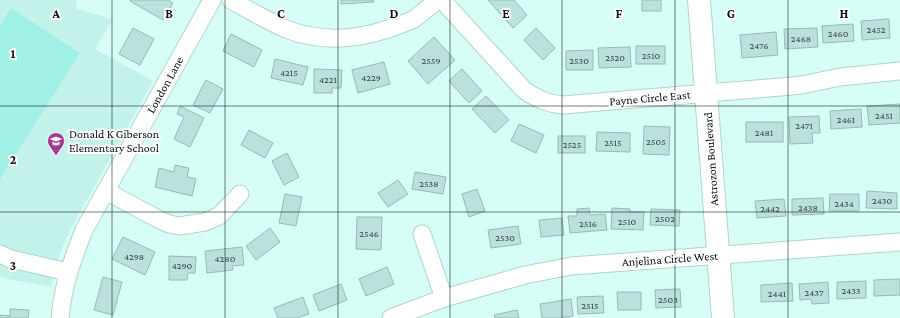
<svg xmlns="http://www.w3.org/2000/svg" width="900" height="318" font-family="'Crimson Pro',serif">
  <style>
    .built { fill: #c3f2eb }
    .green { fill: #a0f0e5 }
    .building { fill: #bce1dc; stroke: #96bab4 }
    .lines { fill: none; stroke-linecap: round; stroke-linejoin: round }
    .minor-casing { stroke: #afd4ce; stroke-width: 19 }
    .major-casing { stroke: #afd4ce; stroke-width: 24 }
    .minor { stroke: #fff; stroke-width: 17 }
    .major { stroke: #fff; stroke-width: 22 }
    .grid { fill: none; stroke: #061311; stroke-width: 1; stroke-opacity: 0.55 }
    .labels { text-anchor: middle; stroke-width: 4; stroke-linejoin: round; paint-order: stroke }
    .number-label { font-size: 10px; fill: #344644 }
    .street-label { font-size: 12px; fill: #061311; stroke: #fff }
    .poi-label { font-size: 12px; fill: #061311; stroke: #fff; text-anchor: start }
    .grid-label { font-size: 13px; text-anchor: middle; font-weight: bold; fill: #061311; stroke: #fff; stroke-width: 4; stroke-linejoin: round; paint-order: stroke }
  </style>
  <rect width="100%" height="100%" fill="#d7fdf7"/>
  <!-- built -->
  <path class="built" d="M0 0H76L77 9 113 19 95 49 153 81 69 232 59 256 51 287 3 278 0 276Z"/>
  <!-- green -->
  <path class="green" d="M11 8 80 53 0 179V26Z"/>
  <!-- building -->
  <g class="building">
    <path d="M130 0H168L173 3 163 20 130 1Z"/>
    <path d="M341 0H373L374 2 341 4Z"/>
    <path d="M488 0H514L527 15 513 28Z"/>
    <rect x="642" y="0" width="19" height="11"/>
    <path d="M889 19 890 38 862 40 861 21Z"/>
    <path d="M853 24 854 41 823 43 822 26Z"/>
    <path d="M133 28 154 39 140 65 119 54Z"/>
    <path d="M536 28 555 48 543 60 524 40Z"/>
    <path d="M817 28 818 47 785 49 784 29Z"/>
    <path d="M776 32 778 55 742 58 740 35Z"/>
    <path d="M231 34 262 50 254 67 223 51Z"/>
    <path d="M434 37 455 60 428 84 408 61Z"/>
    <rect x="636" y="46" width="29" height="18"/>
    <path d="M630 47 631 67 599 68 598 48Z"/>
    <path d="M593 50V70H566V51Z"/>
    <path d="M275 59 308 67 303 85 271 78Z"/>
    <path d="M384 62 390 84 358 93 352 70Z"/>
    <path d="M314 69 342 70 341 88H332V93H314Z"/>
    <path d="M462 69 482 91 469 103 449 81Z"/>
    <path d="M206 80 223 89 210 113 193 105Z"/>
    <path d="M486 96 509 120 495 133 472 109Z"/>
    <path d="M900 104V123L869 125 867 106Z"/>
    <path d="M180 106 204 118 190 147 174 139 184 117 177 114Z"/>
    <path d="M861 109 862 127 831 129 830 111Z"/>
    <path d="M819 116 820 133H812L813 143 790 144 789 117Z"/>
    <rect x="746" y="122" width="37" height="20"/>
    <path d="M519 124 544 135 536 153 511 141Z"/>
    <path d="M644 126 670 127 669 155 643 154Z"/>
    <path d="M249 130 273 143 265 158 241 145Z"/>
    <path d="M597 132 630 133V152L596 151Z"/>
    <rect x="558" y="136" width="27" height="17"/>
    <path d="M287 153 299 177 284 185 272 161Z"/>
    <path d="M175 165 189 168 187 177 196 179 192 196 155 187 159 168 174 172Z"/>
    <path d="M415 172 446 177 443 194 412 189Z"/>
    <path d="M398 180 408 194 388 207 378 193Z"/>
    <path d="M477 189 485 211 469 217 462 194Z"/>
    <path d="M867 191 897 193V209L866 208Z"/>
    <path d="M285 194 302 197 296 226 279 223Z"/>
    <path d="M830 194H859V211H829Z"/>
    <path d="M823 198 824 214 792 215V199Z"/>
    <path d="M784 199 786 216 757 218 755 201Z"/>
    <path d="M589 208 590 215 605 214 607 230 570 233 568 216H577V209Z"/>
    <path d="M612 208 630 209V212H644L643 230 611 229Z"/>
    <path d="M651 209 680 210 679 226 650 225Z"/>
    <path d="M357 217H382L381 250 356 249Z"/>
    <path d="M562 218 564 235 541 237 539 220Z"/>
    <path d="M518 226 521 244 491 248 488 230Z"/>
    <path d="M270 228 280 242 256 260 246 246Z"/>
    <path d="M123 237 155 252 145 275 112 259Z"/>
    <path d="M242 247 244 265 232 266 233 270 207 273 205 251Z"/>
    <path d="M169 256 196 257 195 273H188L187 280H169Z"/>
    <path d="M387 267 394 284 366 296 359 279Z"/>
    <path d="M103 277 122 282 113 315 94 310Z"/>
    <path d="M900 279V295L874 296V280Z"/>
    <path d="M866 281V298L837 299V282Z"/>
    <path d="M828 282 829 303 812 304 811 299 800 300 799 284Z"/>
    <path d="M792 283 793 301 761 302V285Z"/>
    <path d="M341 284 347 300 319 311 313 295Z"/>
    <path d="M680 289 681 307 656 308 655 290Z"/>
    <path d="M617 292H641V310H618Z"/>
    <path d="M603 296 604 313 578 314 577 297Z"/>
    <path d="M303 297 309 314 297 318H278L274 308Z"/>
    <path d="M571 299 573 316 559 318H542L540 304Z"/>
    <path d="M10 309 29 310 28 318H0V315L10 316Z"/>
    <path d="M517 310 519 318H495L494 315Z"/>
  </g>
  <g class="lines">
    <defs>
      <g id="minor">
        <path d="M231 0C249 10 267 21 286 29 319 42 355 40 388 29 397 26 406 23 414 19 422 13 430 6 438 0"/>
        <path d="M442 0 524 90C539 100 546 103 563 105L781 87 802 85 840 77 900 71"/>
        <path d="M106 191 158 219 169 224 179 226 205 222 219 216 240 194"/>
        <path d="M422 234 444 298"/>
        <path d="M0 254 11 259 68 272"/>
        <path d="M60 318C63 285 72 261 84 230L212 0"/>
        <path d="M391 318 444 298 525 275 571 266 900 242"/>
      </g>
      <path id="major" d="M699 0 723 318"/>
    </defs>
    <!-- minor casing -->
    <use href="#minor" class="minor-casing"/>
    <!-- major casing -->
    <use href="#major" class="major-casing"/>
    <!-- minor -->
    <use href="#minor" class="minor"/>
    <!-- major -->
    <use href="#major" class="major"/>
  </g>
  <!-- grid -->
  <path class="grid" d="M112 0V318M225 0V318M338 0V318M450 0V318M562 0V318M675 0V318M788 0V318M0 106H900M0 212H900"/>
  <!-- icons -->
  <defs>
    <symbol id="school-pin" viewBox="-11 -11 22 30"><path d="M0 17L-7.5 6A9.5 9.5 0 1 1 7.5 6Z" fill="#a73793" stroke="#fff"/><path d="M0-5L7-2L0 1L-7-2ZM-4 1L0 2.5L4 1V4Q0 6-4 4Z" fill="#fff"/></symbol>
  </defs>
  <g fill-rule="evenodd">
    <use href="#school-pin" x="46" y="131" width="20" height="27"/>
  </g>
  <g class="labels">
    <!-- number labels -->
    <g class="number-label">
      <text x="876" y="33">2452</text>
      <text x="838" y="37">2460</text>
      <text x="801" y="42">2468</text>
      <text x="759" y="49">2476</text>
      <text x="651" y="59">2510</text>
      <text x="615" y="61">2520</text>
      <text x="431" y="64">2559</text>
      <text x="579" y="64">2530</text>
      <text x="289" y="76">4215</text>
      <text x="371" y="81">4229</text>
      <text x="328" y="83">4221</text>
      <text x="884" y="119">2451</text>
      <text x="846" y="123">2461</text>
      <text x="804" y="129">2471</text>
      <text x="764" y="136">2481</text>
      <text x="656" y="145">2505</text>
      <text x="613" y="146">2515</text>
      <text x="572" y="148">2525</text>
      <text x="429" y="187">2538</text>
      <text x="882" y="204">2430</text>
      <text x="844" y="207">2434</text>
      <text x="808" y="211">2438</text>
      <text x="770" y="212">2442</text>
      <text x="665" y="222">2502</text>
      <text x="627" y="225">2510</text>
      <text x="588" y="227">2516</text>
      <text x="369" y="237">2546</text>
      <text x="505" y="241">2530</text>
      <text x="134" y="260">4298</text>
      <text x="225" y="262">4280</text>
      <text x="182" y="269">4290</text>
      <text x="851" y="294">2433</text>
      <text x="814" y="296">2437</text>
      <text x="777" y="297">2441</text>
      <text x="668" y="303">2503</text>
      <text x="590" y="309">2515</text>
    </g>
    <!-- street labels -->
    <g class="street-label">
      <text transform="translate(165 85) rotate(-61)" y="4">London Lane</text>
      <text transform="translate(650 98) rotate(-5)" y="4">Payne Circle East</text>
      <text transform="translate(711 159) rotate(-94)" y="4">Astrozon Boulevard</text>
      <text transform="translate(670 259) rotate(-4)" y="4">Anjelina Circle West</text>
    </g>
    <!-- poi labels -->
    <g class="poi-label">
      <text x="69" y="138">Donald K Giberson<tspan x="69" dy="14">Elementary School</tspan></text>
    </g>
  </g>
  <g class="grid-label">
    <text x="56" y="18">A</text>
    <text x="169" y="18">B</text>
    <text x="281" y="18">C</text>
    <text x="394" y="18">D</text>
    <text x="506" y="18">E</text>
    <text x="619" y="18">F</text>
    <text x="731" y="18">G</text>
    <text x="844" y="18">H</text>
    <text x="13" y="58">1</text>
    <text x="13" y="164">2</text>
    <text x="13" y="270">3</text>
  </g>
</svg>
